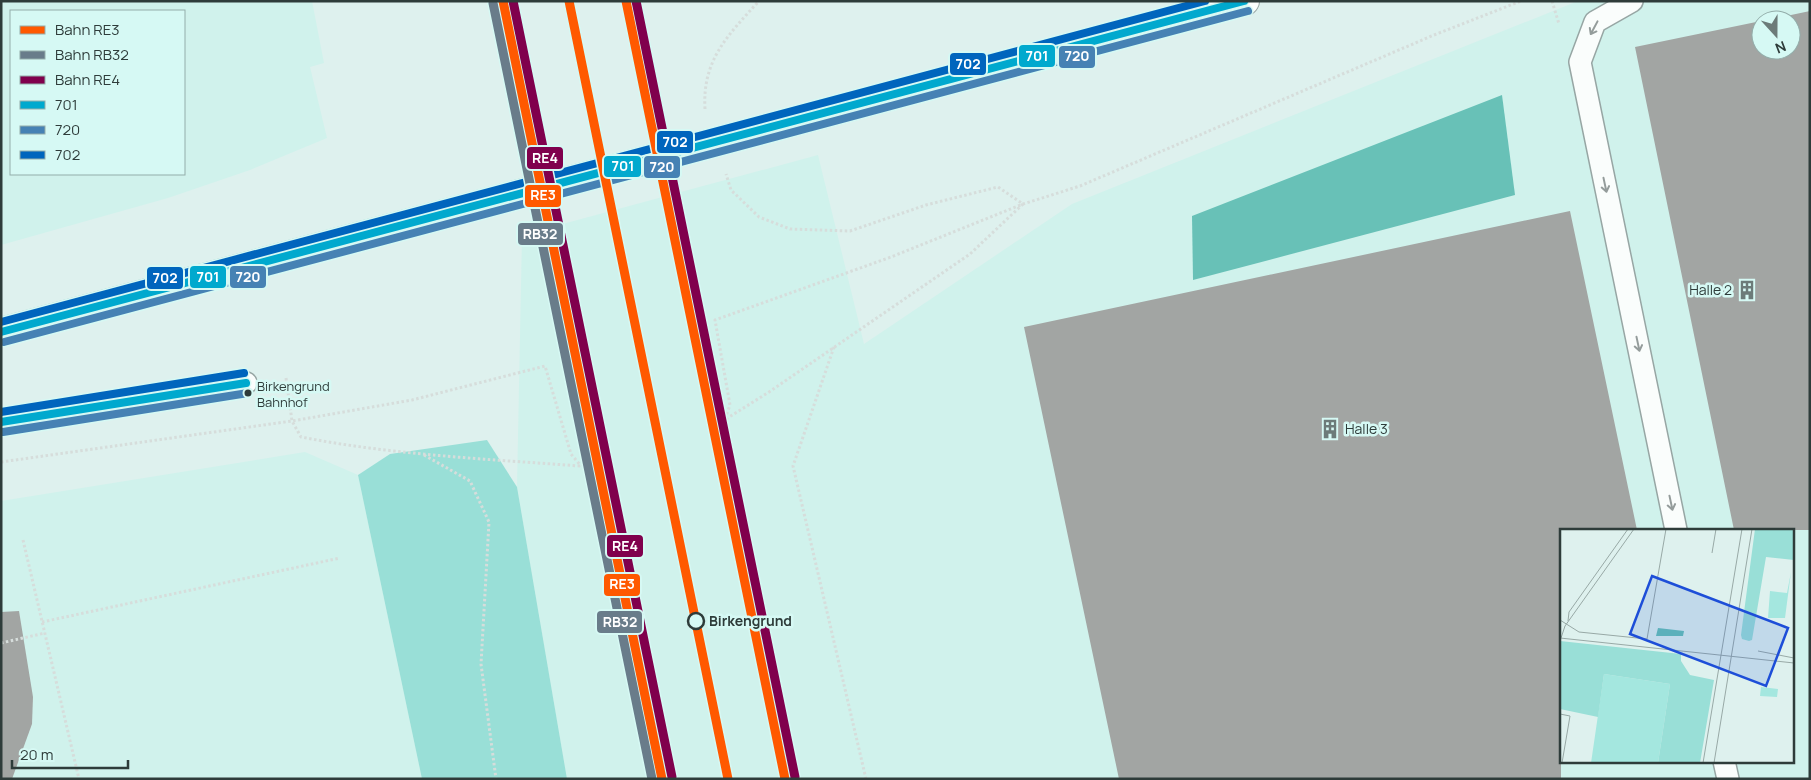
<svg xmlns="http://www.w3.org/2000/svg" width="1811" height="780" font-family="Manrope,sans-serif">
  <style>
    .built { fill: #d0f2ec; fill-rule: evenodd }
    .forest { fill: #99dfd7 }
    .water { fill: #68c1b7 }
    .building { fill: #a2a5a3 }
    .lines { fill: none; stroke-linecap: round; stroke-linejoin: round }
    .service-casing { stroke: #97a6a4; stroke-width: 24 }
    .tertiary-casing { stroke: #97a6a4; stroke-width: 30 }
    .path { stroke: #d6dddb; stroke-width: 3; stroke-dasharray: 2.5 2.5; stroke-linecap: butt }
    .service { stroke: #fafdfc; stroke-width: 21 }
    .tertiary { stroke: #fafdfc; stroke-width: 28 }
    .tertiary-bridge-casing { stroke: #97a6a4; stroke-width: 30; stroke-linecap: butt }
    .tertiary-bridge { stroke: #fafdfc; stroke-width: 28 }
    .bus-1-casing { stroke: #d6f9f4; stroke-width: 11 }
    .bus-2-casing { stroke: #d6f9f4; stroke-width: 11 }
    .bus-3-casing { stroke: #d6f9f4; stroke-width: 11 }
    .bus-1 { stroke: #00a9ce; stroke-width: 8 }
    .bus-2 { stroke: #4682b4; stroke-width: 8 }
    .bus-3 { stroke: #0065bd; stroke-width: 8 }
    .rail-1-casing { stroke: #d6f9f4; stroke-width: 12 }
    .rail-2-casing { stroke: #d6f9f4; stroke-width: 12 }
    .rail-3-casing { stroke: #d6f9f4; stroke-width: 12 }
    .rail-1 { stroke: #ff5900; stroke-width: 9 }
    .rail-2 { stroke: #697c8a; stroke-width: 9 }
    .rail-3 { stroke: #80004d; stroke-width: 9 }
    .oneway { stroke: #949c9b }
    .bus-dot { fill: #2e3c3a; stroke: #d6f9f4; stroke-width: 2 }
    .stop-dot { fill: #d6f9f4; stroke: #2e3c3a; stroke-width: 2.5 }
    .labels { text-anchor: middle; stroke-width: 5; stroke-linejoin: round; paint-order: stroke }
    .bus-label { font-size: 13px; fill: #2e3c3a; stroke: #d6f9f4; text-anchor: start }
    .poi-label { font-size: 14px; fill: #2e3c3a; stroke: #d6f9f4; text-anchor: end }
    .stop-label { font-size: 14px; font-weight: bold; fill: #2e3c3a; stroke: #d6f9f4; text-anchor: start }
    .inset-road { fill: none; stroke: #98a9a6; stroke-width: 1 }
    .view { fill: #1d4ed8; fill-opacity: 0.15; stroke: #1d4ed8; stroke-width: 2.5 }
    .inset-edge { fill: none; stroke: #2e3c3a; stroke-width: 2.5 }
    .line-badge { stroke: #d6f9f4; stroke-width: 2 }
    .badge-label { font-size: 14px; text-anchor: middle; font-weight: bold; fill: #fff }
  </style>
  <rect width="100%" height="100%" fill="#def1ee"/>
  <!-- built -->
  <g class="built">
    <path d="M1 1H312L324 63 310 67 327 138 250 170 168 198 1 245ZM11 11H184V174H11Z"/>
    <path d="M1578 1H1810V779H567L517 487 522 235 818 155 864 344 1072 204ZM1761 20H1791V50H1761ZM1561 530H1792V761H1561Z"/>
    <path d="M305 452 358 475 422 779H1V501Z"/>
  </g>
  <!-- forest -->
  <path class="forest" d="M487 440 517 487 567 779H422L358 475 390 454Z"/>
  <!-- water -->
  <path class="water" d="M1502 95 1515 195 1193 280 1192 216Z"/>
  <!-- building -->
  <g class="building">
    <path d="M1810 11V530H1734L1635 47 1761 21V50H1791V20H1767Z"/>
    <path d="M1570 211 1637 530H1561V779H1119L1024 327Z"/>
    <path d="M19 611 33 697 32 724 12 779H1V612Z"/>
  </g>
  <g class="lines">
    <defs>
      <g id="service">
        <path d="M1632 1 1595 22 1580 62 1676 530"/>
        <path d="M1 422 246 383"/>
        <path d="M1724 761 1728 779"/>
      </g>
      <g id="tertiary">
        <path d="M818 115 1245 1"/>
        <path d="M1 332 380 231"/>
      </g>
    </defs>
    <!-- service casing -->
    <use href="#service" class="service-casing"/>
    <!-- tertiary casing -->
    <use href="#tertiary" class="tertiary-casing"/>
    <!-- path -->
    <g class="path">
      <path d="M1552 1 1559 24"/>
      <path d="M705 109C702 60 728 35 759 1"/>
      <path d="M834 347 793 466 866 779"/>
      <path d="M286 378 292 421 301 437C393 455 487 459 580 466"/>
      <path d="M725 419 730 405 715 320 891 257 1023 204 1080 186 1434 35 1521 1"/>
      <path d="M726 419 769 392 970 254 1023 204 998 187 926 205 850 231 790 229 759 217 731 190 726 174"/>
      <path d="M424 455 470 481 489 522 481 664 496 779"/>
      <path d="M1 462 292 421 412 400 545 366 571 454 581 466"/>
      <path d="M23 540 79 779"/>
      <path d="M42 622 340 558"/>
      <path d="M1 643 45 633"/>
    </g>
    <!-- service -->
    <use href="#service" class="service"/>
    <!-- tertiary -->
    <use href="#tertiary" class="tertiary"/>
    <defs>
      <path id="tertiary-bridge" d="M380 231 818 115"/>
    </defs>
    <!-- tertiary-bridge casing -->
    <use href="#tertiary-bridge" class="tertiary-bridge-casing"/>
    <!-- tertiary-bridge -->
    <use href="#tertiary-bridge" class="tertiary-bridge"/>
    <defs>
      <g id="bus-1">
        <path d="M1 332 1244 1"/>
        <path d="M1 422 246 383"/>
      </g>
      <g id="bus-2">
        <path d="M4 342 1248 11"/>
        <path d="M3 432 248 393"/>
      </g>
      <g id="bus-3">
        <path d="M1 322 1205 1"/>
        <path d="M1 412 244 373"/>
      </g>
    </defs>
    <!-- bus-1 casing -->
    <use href="#bus-1" class="bus-1-casing"/>
    <!-- bus-2 casing -->
    <use href="#bus-2" class="bus-2-casing"/>
    <!-- bus-3 casing -->
    <use href="#bus-3" class="bus-3-casing"/>
    <!-- bus-1 -->
    <use href="#bus-1" class="bus-1"/>
    <!-- bus-2 -->
    <use href="#bus-2" class="bus-2"/>
    <!-- bus-3 -->
    <use href="#bus-3" class="bus-3"/>
    <defs>
      <g id="rail-1">
        <path d="M503 1 662 779"/>
        <path d="M569 1 728 779"/>
        <path d="M626 1 785 779"/>
      </g>
      <path id="rail-2" d="M493 3 652 779"/>
      <g id="rail-3">
        <path d="M513 1 672 777"/>
        <path d="M636 1 795 777"/>
      </g>
    </defs>
    <!-- rail-1 casing -->
    <use href="#rail-1" class="rail-1-casing"/>
    <!-- rail-2 casing -->
    <use href="#rail-2" class="rail-2-casing"/>
    <!-- rail-3 casing -->
    <use href="#rail-3" class="rail-3-casing"/>
    <!-- rail-1 -->
    <use href="#rail-1" class="rail-1"/>
    <!-- rail-2 -->
    <use href="#rail-2" class="rail-2"/>
    <!-- rail-3 -->
    <use href="#rail-3" class="rail-3"/>
  </g>
  <!-- one-way arrows -->
  <defs><path id="oneway-shaft" d="M-6 0H5M1.5-3L5.5 0L1.5 3" fill="none" stroke-width="1.6" stroke-linecap="round" stroke-linejoin="round" transform="scale(1.25)"/></defs>
  <g class="oneway">
    <use href="#oneway-shaft" transform="translate(1594 28) rotate(118)"/>
    <use href="#oneway-shaft" transform="translate(1605 185) rotate(78)"/>
    <use href="#oneway-shaft" transform="translate(1638 344) rotate(78)"/>
    <use href="#oneway-shaft" transform="translate(1671 503) rotate(78)"/>
  </g>
  <!-- icons -->
  <defs>
    <symbol id="building-bare" viewBox="-9 -9 18 18"><path d="M-4-6H4V6H1V3H-1V6H-4ZM-2.5-4.3h1.7v1.8h-1.7ZM.8-4.3h1.7v1.8H.8ZM-2.5-1h1.7V.8h-1.7ZM.8-1h1.7V.8H.8Z" fill="#6c7b79" stroke="#d6f9f4" stroke-width="2.5" paint-order="stroke"/></symbol>
  </defs>
  <g fill-rule="evenodd">
    <use href="#building-bare" x="1733" y="276" width="28" height="28"/>
    <use href="#building-bare" x="1316" y="415" width="28" height="28"/>
  </g>
  <!-- markers -->
  <circle class="bus-dot" cx="248" cy="393" r="4.5"/>
  <circle class="stop-dot" cx="696" cy="621" r="8"/>
  <g class="labels">
    <!-- bus labels -->
    <g class="bus-label">
      <text x="257" y="391">Birkengrund<tspan x="257" dy="16">Bahnhof</tspan></text>
    </g>
    <!-- poi labels -->
    <g class="poi-label">
      <text x="1732" y="295">Halle 2</text>
      <text x="1345" y="434" text-anchor="start">Halle 3</text>
    </g>
    <!-- stop labels -->
    <g class="stop-label">
      <text x="709" y="626">Birkengrund</text>
    </g>
  </g>
  <!-- overview -->
  <g transform="translate(1560 529)">
    <rect width="234" height="234" fill="#def1ee"/>
    <path d="M231 43 225 89H208L210 62 227 64ZM44 145 110 155 98 234H31ZM201 158 218 160 217 168 200 167Z" fill="#a4e7df"/>
    <path d="M195 0H234V31L206 28 192 111 189 112 182 110 181 106ZM0 112 121 125V132L130 146 154 151 140 234H98L110 155 44 145 38 188 0 180Z" fill="#99dfd7"/>
    <path d="M98 99 124 102 123 107H96Z" fill="#68c1b7"/>
    <path class="inset-road" d="M152 24 156 0M0 91 19 103 87 110 106 0M8 92 9 83 68 0M0 109 234 134M1 109 5 97 74 0M198 122 234 129M0 185 10 187 2 234M143 234 182 0M154 234 192 0"/>
    <path class="view" d="M92 47 228 99 206 157 70 105Z"/>
    <rect width="234" height="234" class="inset-edge"/>
  </g>
  <g class="line-badge">
    <rect x="1018" y="44" width="38" height="24" rx="5" fill="#00a9ce"/>
    <rect x="1058" y="45" width="38" height="24" rx="5" fill="#4682b4"/>
    <rect x="949" y="52" width="38" height="24" rx="5" fill="#0065bd"/>
    <rect x="656" y="130" width="38" height="24" rx="5" fill="#0065bd"/>
    <rect x="526" y="146" width="38" height="24" rx="5" fill="#80004d"/>
    <rect x="603" y="155" width="39" height="23" rx="5" fill="#00a9ce"/>
    <rect x="643" y="155" width="38" height="24" rx="5" fill="#4682b4"/>
    <rect x="524" y="184" width="38" height="24" rx="5" fill="#ff5900"/>
    <rect x="517" y="222" width="47" height="24" rx="5" fill="#697c8a"/>
    <rect x="189" y="265" width="38" height="24" rx="5" fill="#00a9ce"/>
    <rect x="229" y="265" width="38" height="24" rx="5" fill="#4682b4"/>
    <rect x="146" y="266" width="38" height="24" rx="5" fill="#0065bd"/>
    <rect x="606" y="534" width="38" height="24" rx="5" fill="#80004d"/>
    <rect x="603" y="573" width="38" height="24" rx="5" fill="#ff5900"/>
    <rect x="596" y="610" width="47" height="24" rx="5" fill="#697c8a"/>
  </g>
  <g class="badge-label">
    <text x="1037" y="61">701</text>
    <text x="1077" y="61">720</text>
    <text x="968" y="69">702</text>
    <text x="675" y="147">702</text>
    <text x="545" y="163">RE4</text>
    <text x="623" y="171">701</text>
    <text x="662" y="172">720</text>
    <text x="543" y="200">RE3</text>
    <text x="540" y="239">RB32</text>
    <text x="208" y="282">701</text>
    <text x="248" y="282">720</text>
    <text x="165" y="283">702</text>
    <text x="625" y="551">RE4</text>
    <text x="622" y="589">RE3</text>
    <text x="620" y="627">RB32</text>
  </g>
  <!-- border -->
  <rect width="1811" height="780" fill="none" stroke="#2e3c3a" stroke-width="5"/>
  <!-- legend -->
  <rect x="10" y="10" width="175" height="165" fill="#d6f9f4" stroke="#93adaa"/>
  <rect x="20" y="26" width="25" height="8" fill="#ff5900" stroke="#93adaa"/>
  <text x="55" y="35" font-size="15" fill="#2e3c3a">Bahn RE3</text>
  <rect x="20" y="51" width="25" height="8" fill="#697c8a" stroke="#93adaa"/>
  <text x="55" y="60" font-size="15" fill="#2e3c3a">Bahn RB32</text>
  <rect x="20" y="76" width="25" height="8" fill="#80004d" stroke="#93adaa"/>
  <text x="55" y="85" font-size="15" fill="#2e3c3a">Bahn RE4</text>
  <rect x="20" y="101" width="25" height="8" fill="#00a9ce" stroke="#93adaa"/>
  <text x="55" y="110" font-size="15" fill="#2e3c3a">701</text>
  <rect x="20" y="126" width="25" height="8" fill="#4682b4" stroke="#93adaa"/>
  <text x="55" y="135" font-size="15" fill="#2e3c3a">720</text>
  <rect x="20" y="151" width="25" height="8" fill="#0065bd" stroke="#93adaa"/>
  <text x="55" y="160" font-size="15" fill="#2e3c3a">702</text>
  <!-- north arrow -->
  <g transform="translate(1776 35) rotate(159)"><circle r="24" fill="#d6f9f4" stroke="#93adaa"/>
  <path d="M0-4L9 19L0 12L-9 19Z" fill="#6c7b79"/>
  <text y="-8" font-size="14" font-weight="bold" text-anchor="middle" fill="#2e3c3a">N</text>
  </g>
  <!-- scale -->
  <path d="M12 760v8h116v-8" fill="none" stroke="#2e3c3a" stroke-width="2.5"/>
  <text x="20" y="760" font-size="15" fill="#2e3c3a" stroke="#d6f9f4" stroke-width="4" paint-order="stroke">20 m</text>
</svg>
